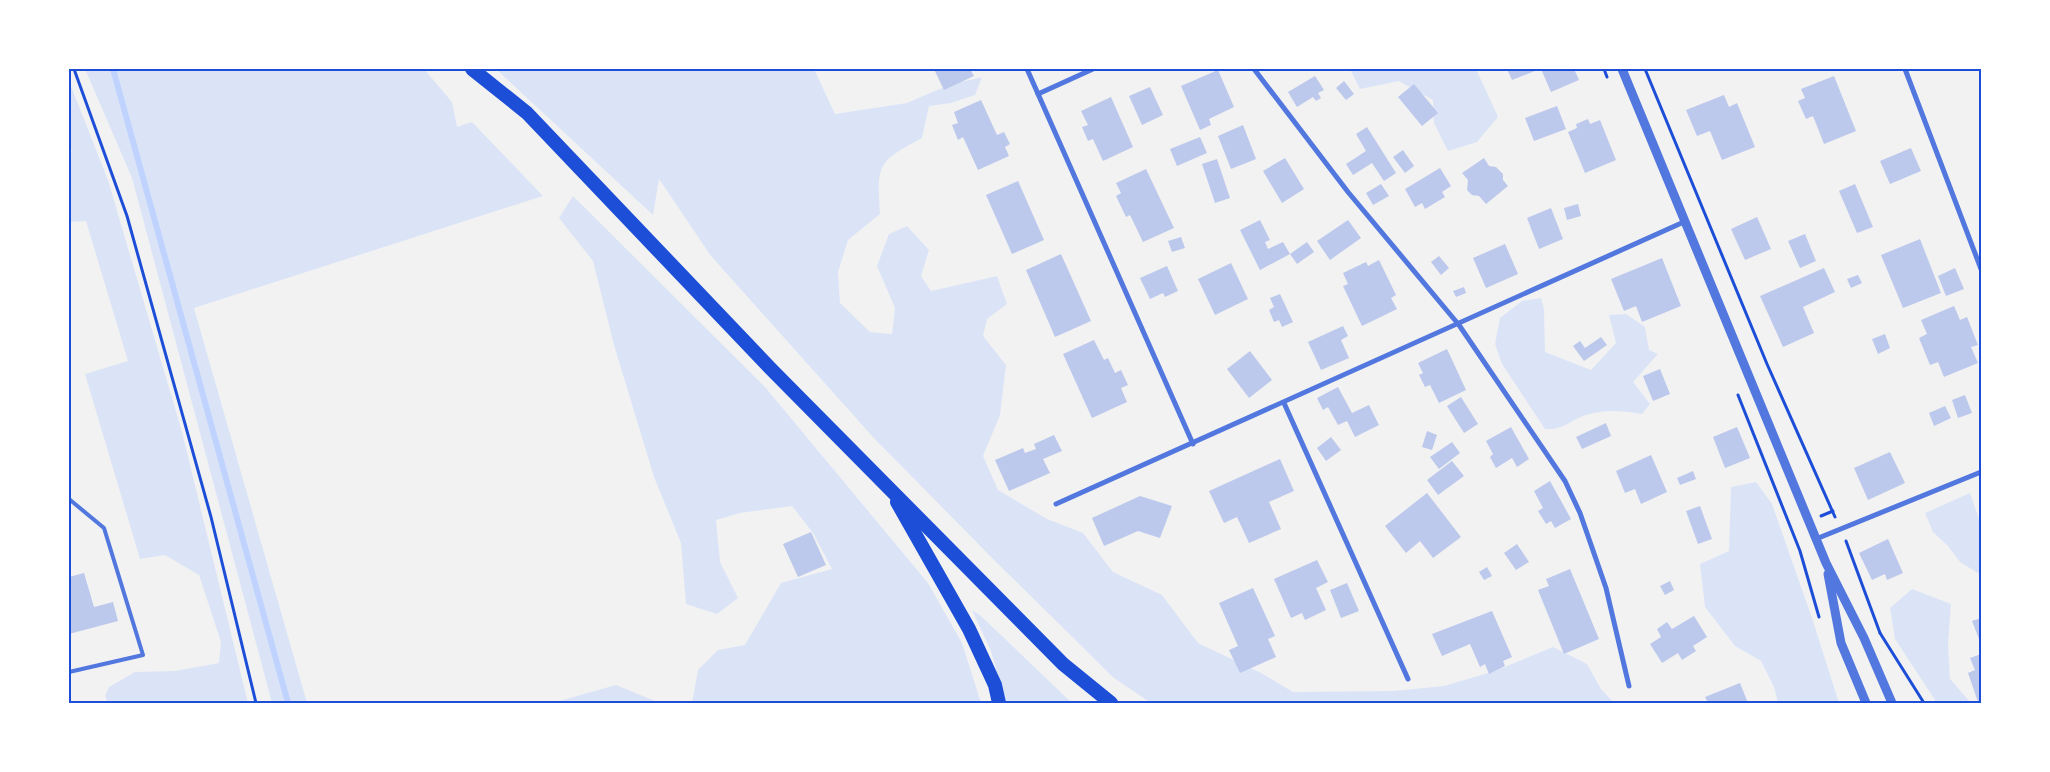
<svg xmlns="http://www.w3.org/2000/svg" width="2050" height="772" font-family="Manrope,sans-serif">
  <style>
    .green { fill: #dbe4f7 }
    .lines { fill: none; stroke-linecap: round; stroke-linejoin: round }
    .stream { stroke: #bfd3fe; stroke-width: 6 }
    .building { fill: #bdc9ec }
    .path { stroke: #1d4ed8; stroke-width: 3 }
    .service { stroke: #5277de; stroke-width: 4 }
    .minor { stroke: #5277de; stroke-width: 5 }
    .tertiary { stroke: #5277de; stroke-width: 9 }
    .trunk { stroke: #1d4ed8; stroke-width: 14 }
    .neatline { fill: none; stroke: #1d4ed8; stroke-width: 2 }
  </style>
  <rect width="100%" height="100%" fill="#f2f2f2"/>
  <!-- green -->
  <g class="green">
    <path d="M85 69H424L452 102 457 127 472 122 543 196 194 308 307 703H272L132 178Z"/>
    <path d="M496 69H814L835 114 907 103 949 85 982 77 975 95 951 103 929 106 922 138C877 162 877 164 880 214L848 240 838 272 840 303 870 332 892 334 895 308 877 266 889 234 907 226 929 250 921 276 931 291 997 276 1007 304 987 319 983 336 1006 365 1000 415 983 456 998 490 1047 519 1083 533 1113 572 1162 595 1198 643 1261 673 1293 692 1394 691 1444 686 1495 671 1553 647 1587 664 1601 689 1614 703H1151L1114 678 993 559 872 436 711 256 659 179 653 215Z"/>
    <path d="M1350 69H1476L1498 117 1477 142 1448 151 1434 123 1433 100 1399 81 1360 89Z"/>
    <path d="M69 81 108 180 182 432 248 703H108L105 696 109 687 135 672 175 671 219 663 221 642 199 575 165 555 140 559 85 374 128 361 86 221 69 222V156L72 152 69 144Z"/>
    <path d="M573 196 765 387 928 583 962 643 981 703H692L698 670 718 650 745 645 781 583 832 569 813 533 792 506 740 513 716 520 720 562 738 598 717 614 686 604 681 543 654 477 614 345 593 261 559 218Z"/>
    <path d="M1541 298 1544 309 1545 352 1591 370 1616 343 1609 315 1626 314 1645 327 1649 350 1658 354 1633 382 1650 404 1642 414C1621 411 1607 409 1586 415 1570 420 1565 430 1545 429L1502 364 1495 344 1500 318 1522 301Z"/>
    <path d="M1756 482 1772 504 1813 621 1839 703H1778L1774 687 1761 661 1735 646 1705 607 1700 564 1729 551 1731 487Z"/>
    <path d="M1970 493 1981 525V575L1960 562 1948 546 1933 532 1925 513Z"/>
    <path d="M1912 589 1951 604 1948 644 1950 679 1971 703H1937L1895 639 1890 608Z"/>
    <path d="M972 610 980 615 1072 703H1006L991 651Z"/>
    <path d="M616 685 660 703H552Z"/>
  </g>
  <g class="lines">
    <!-- stream -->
    <path class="stream" d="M113 69 288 703"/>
  </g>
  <!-- building -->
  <g class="building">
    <path d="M934 69H970L974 76 944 90Z"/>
    <path d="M1507 69H1540L1512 80Z"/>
    <path d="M1541 69H1574L1579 80 1551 92Z"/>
    <path d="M1218 70 1234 107 1209 119 1211 125 1200 130 1181 86Z"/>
    <path d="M1315 76 1324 90 1318 93 1321 98 1316 101 1313 97 1297 107 1288 92Z"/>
    <path d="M1834 76 1856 131 1824 144 1813 116 1806 119 1798 101 1805 98 1801 89Z"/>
    <path d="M1344 81 1354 94 1346 100 1336 88Z"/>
    <path d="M1414 84 1438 113 1422 126 1398 97Z"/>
    <path d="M1150 87 1163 115 1142 125 1129 96Z"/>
    <path d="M1724 95 1729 107 1737 103 1755 147 1722 160 1710 131 1697 136 1686 110Z"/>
    <path d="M1111 97 1133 147 1103 161 1093 139 1088 141 1082 127 1088 125 1081 111Z"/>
    <path d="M981 100 997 135 1004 132 1010 144 1005 147 1009 156 978 170 963 137 958 140 952 125 958 123 954 112Z"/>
    <path d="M1557 106 1566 129 1534 141 1525 118Z"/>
    <path d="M1588 119 1590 124 1600 120 1616 160 1585 173 1568 132 1577 128 1576 124Z"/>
    <path d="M1243 125 1256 159 1231 169 1218 136Z"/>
    <path d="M1367 127 1396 173 1384 181 1372 163 1353 175 1346 164 1366 151 1356 134Z"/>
    <path d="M1200 137 1207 153 1177 166 1170 149Z"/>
    <path d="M1911 148 1921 171 1890 184 1880 161Z"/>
    <path d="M1403 150 1414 166 1405 173 1393 157Z"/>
    <path d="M1285 158 1304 189 1282 203 1263 171Z"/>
    <path d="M1484 158 1489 166 1496 167 1503 174V180L1508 186 1486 204 1479 196 1472 195 1467 190 1468 180 1462 173Z"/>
    <path d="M1217 159 1230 198 1215 203 1202 164Z"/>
    <path d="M1440 168 1451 186 1442 192 1445 197 1425 209 1422 203 1415 207 1405 189Z"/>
    <path d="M1146 169 1174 228 1143 242 1130 215 1126 217 1116 196 1121 193 1116 183Z"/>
    <path d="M1018 181 1044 240 1012 254 986 195Z"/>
    <path d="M1381 184 1389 196 1373 205 1366 193Z"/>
    <path d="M1855 184 1873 227 1857 233 1839 191Z"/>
    <path d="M1578 204 1581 216 1567 220 1564 208Z"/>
    <path d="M1551 208 1563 239 1539 249 1527 218Z"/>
    <path d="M1757 217 1771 249 1745 260 1731 229Z"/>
    <path d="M1260 220 1270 240 1265 242 1268 249 1283 242 1290 254 1260 270 1240 230Z"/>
    <path d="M1348 220 1361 238 1330 260 1317 241Z"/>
    <path d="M1805 234 1816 261 1800 268 1788 241Z"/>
    <path d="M1181 237 1185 248 1172 252 1168 241Z"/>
    <path d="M1920 239 1941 293 1903 308 1881 255Z"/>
    <path d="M1307 242 1314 252 1297 264 1290 254Z"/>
    <path d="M1505 244 1518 274 1486 288 1473 258Z"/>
    <path d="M1061 254 1091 321 1055 337 1026 270Z"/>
    <path d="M1439 256 1449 268 1441 275 1431 262Z"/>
    <path d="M1662 258 1681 306 1642 322 1636 306 1624 311 1611 279Z"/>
    <path d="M1379 260 1396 295 1391 298 1397 309 1362 326 1343 286 1348 284 1343 273 1366 262 1368 266Z"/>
    <path d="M1231 263 1248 299 1215 315 1198 279Z"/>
    <path d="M1167 266 1178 291 1165 297 1163 293 1150 299 1140 278Z"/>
    <path d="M1824 268 1835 292 1803 307 1814 333 1783 347 1760 296Z"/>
    <path d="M1955 268 1964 289 1946 296 1938 276Z"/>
    <path d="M1858 275 1862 283 1851 288 1847 279Z"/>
    <path d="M1464 287 1466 293 1456 297 1453 291Z"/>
    <path d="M1280 294 1293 322 1282 327 1279 320 1274 322 1269 310 1274 307 1270 298Z"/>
    <path d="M1954 306 1960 320 1967 317 1978 345 1971 347 1978 363 1944 377 1938 362 1930 365 1919 338 1927 334 1921 320Z"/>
    <path d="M1343 326 1348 336 1341 340 1349 358 1321 370 1308 342Z"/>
    <path d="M1885 334 1890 348 1878 354 1872 339Z"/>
    <path d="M1601 337 1607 345 1584 361 1573 346 1580 341 1585 348Z"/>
    <path d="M1094 340 1104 360 1108 358 1115 373 1121 370 1128 385 1121 388 1127 402 1092 418 1063 354Z"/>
    <path d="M1447 349 1466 390 1439 403 1430 385 1425 387 1419 375 1423 373 1418 363Z"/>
    <path d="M1250 351 1272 380 1249 398 1227 369Z"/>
    <path d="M1660 369 1670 394 1653 401 1643 376Z"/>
    <path d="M1338 387 1352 413 1369 405 1379 425 1355 437 1347 421 1338 425 1328 407 1323 410 1317 398Z"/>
    <path d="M1965 395 1972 413 1958 418 1952 400Z"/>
    <path d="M1461 397 1478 424 1464 433 1447 406Z"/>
    <path d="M1945 406 1951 418 1934 426 1929 413Z"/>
    <path d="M1606 423 1611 436 1582 449 1576 437Z"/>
    <path d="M1511 427 1529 459 1517 467 1512 458 1496 468 1490 457 1493 454 1486 441Z"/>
    <path d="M1737 427 1750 458 1725 468 1713 437Z"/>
    <path d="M1427 431 1437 435 1432 450 1422 447Z"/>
    <path d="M1054 435 1062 451 1043 459 1050 473 1009 491 995 460 1023 448 1025 453 1036 449 1034 444Z"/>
    <path d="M1331 437 1341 450 1326 461 1317 448Z"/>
    <path d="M1452 442 1460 453 1439 469 1430 457Z"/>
    <path d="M1890 452 1905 483 1868 500 1854 468Z"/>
    <path d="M1651 455 1667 492 1641 504 1635 489 1625 493 1616 471Z"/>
    <path d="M1280 459 1294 491 1269 502 1281 529 1249 543 1237 517 1224 523 1209 491Z"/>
    <path d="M1452 461 1464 476 1438 495 1427 480Z"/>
    <path d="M1693 471 1696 479 1680 485 1677 478Z"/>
    <path d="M1550 481 1571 519 1555 528 1551 521 1546 524 1538 511 1543 508 1534 491Z"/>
    <path d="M1427 493 1461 537 1433 558 1420 541 1406 553 1385 526Z"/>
    <path d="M1140 496 1172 506 1160 538 1138 531 1104 546 1092 518Z"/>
    <path d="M1700 506 1712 539 1698 544 1686 511Z"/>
    <path d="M811 532 826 565 798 577 783 544Z"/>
    <path d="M1888 539 1903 573 1887 580 1885 574 1872 580 1859 553Z"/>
    <path d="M1517 544 1529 562 1516 570 1504 553Z"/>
    <path d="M1317 560 1328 582 1316 588 1326 610 1305 620 1302 613 1291 618 1274 579Z"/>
    <path d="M1487 567 1492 576 1484 580 1479 572Z"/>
    <path d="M1570 569 1599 639 1564 654 1538 590 1549 586 1546 579Z"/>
    <path d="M84 573 94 607 113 602 118 621 69 634V577Z"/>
    <path d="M1670 581 1674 590 1665 595 1660 586Z"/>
    <path d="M1347 583 1359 611 1341 618 1330 590Z"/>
    <path d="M1253 588 1275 636 1268 639 1276 657 1240 673 1229 650 1238 646 1219 603Z"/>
    <path d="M1492 611 1512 657 1503 661 1505 666 1489 674 1485 664 1480 667 1470 644 1442 656 1432 634Z"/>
    <path d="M1694 616 1707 637 1693 646 1696 651 1682 660 1678 653 1662 663 1650 644 1661 637 1657 629 1667 622 1672 629Z"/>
    <path d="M1981 618V644L1972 621Z"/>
    <path d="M1981 654V700L1978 702 1968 673 1975 670 1970 658Z"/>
    <path d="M1740 683 1748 703H1708L1705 697Z"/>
  </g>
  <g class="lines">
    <!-- path -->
    <g class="path">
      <path d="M74 69 127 216 211 517 256 703"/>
      <path d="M1604 69 1607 77"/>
      <path d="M1645 69 1767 364 1835 517"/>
      <path d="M1738 395 1800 551 1819 617"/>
      <path d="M1821 516 1833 511"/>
      <path d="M1846 541 1880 633"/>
      <path d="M1880 633 1924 703"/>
    </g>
    <!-- service -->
    <path class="service" d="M69 499 104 528 143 655 69 672"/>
    <!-- minor -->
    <g class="minor">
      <path d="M1027 69 1193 444"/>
      <path d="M1254 69 1348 192 1459 325 1565 481 1580 513 1606 588 1629 686"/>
      <path d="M1905 69 1981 269"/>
      <path d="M1038 94 1093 69"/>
      <path d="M1284 403 1408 679"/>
      <path d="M1056 504 1686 221"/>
      <path d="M1816 539 1981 472"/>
    </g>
    <!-- tertiary -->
    <g class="tertiary">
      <path d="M1622 69 1826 563 1864 638 1892 703"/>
      <path d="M1828 574 1841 643 1866 703"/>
    </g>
    <!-- trunk -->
    <g class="trunk">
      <path d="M472 69 527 113 771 369 1063 664 1111 703"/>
      <path d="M897 502 969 629 995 685 999 703"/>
    </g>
  </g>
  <!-- border -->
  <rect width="2050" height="772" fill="none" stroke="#ffffff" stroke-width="140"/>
  <rect x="70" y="70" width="1910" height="632" class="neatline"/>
</svg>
